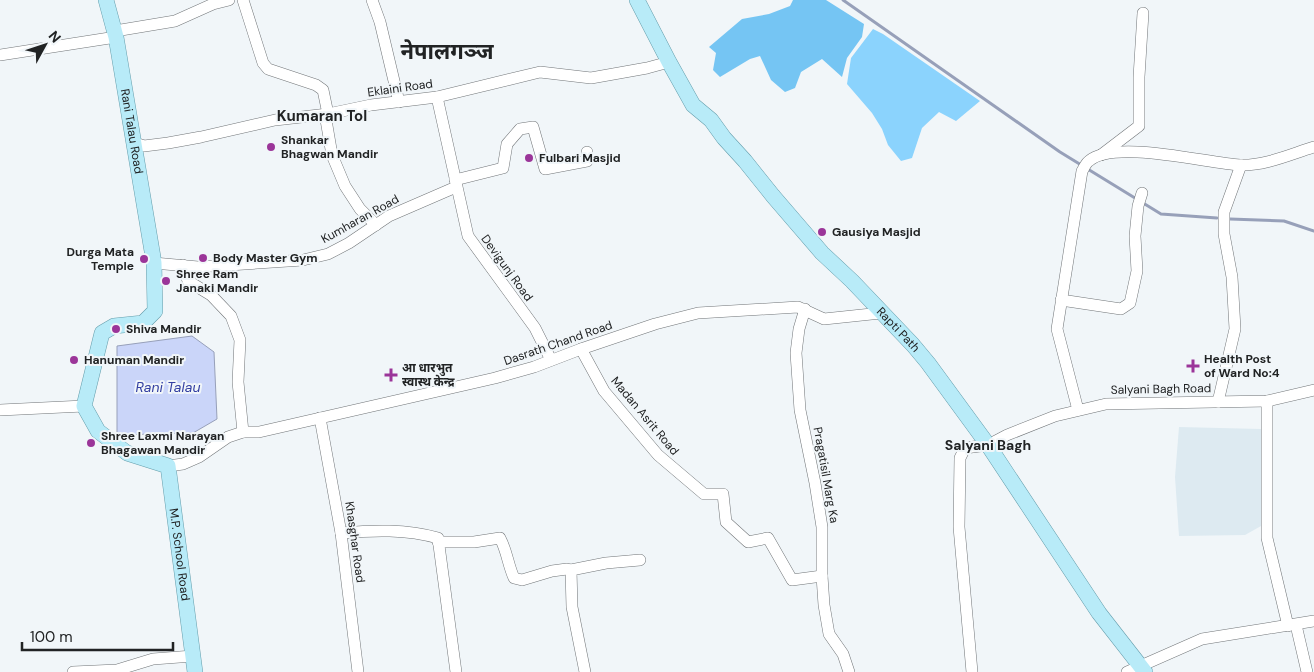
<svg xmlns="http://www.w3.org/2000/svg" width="1314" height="672" font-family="'DM Sans','Noto Sans Devanagari',sans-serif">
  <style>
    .built { fill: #ddeaf1 }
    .green { fill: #8bd3fd }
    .forest { fill: #75c5f3 }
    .water { fill: #cad5f9; stroke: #97a0b9 }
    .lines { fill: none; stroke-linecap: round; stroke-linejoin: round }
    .stream { stroke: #97a0b9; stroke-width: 3 }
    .minor-casing { stroke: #717578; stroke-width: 12 }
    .major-casing { stroke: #649dab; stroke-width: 16 }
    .minor { stroke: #fff; stroke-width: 11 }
    .major { stroke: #b8ebf8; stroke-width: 15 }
    .poi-dot { fill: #9b3599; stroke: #f1f6f9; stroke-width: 2 }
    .labels { text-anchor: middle; stroke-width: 4; stroke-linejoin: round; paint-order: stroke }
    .street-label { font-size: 12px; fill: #212324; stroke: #f1f6f9 }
    .poi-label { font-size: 12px; font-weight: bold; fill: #212324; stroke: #f1f6f9; text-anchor: start }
    .water-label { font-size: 14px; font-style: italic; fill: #3440a2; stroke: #f1f6f9 }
    .neighbourhood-label { font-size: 14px; font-weight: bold; fill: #212324; stroke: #f1f6f9 }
    .quarter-label { font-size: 15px; font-weight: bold; fill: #212324; stroke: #f1f6f9 }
    .town-label { font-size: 22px; font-weight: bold; fill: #212324; stroke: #f1f6f9 }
  </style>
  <rect width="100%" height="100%" fill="#f1f6f9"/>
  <!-- built -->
  <path class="built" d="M1179 427 1261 429V526L1245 535 1179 536 1175 477Z"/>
  <!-- green -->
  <path class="green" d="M873 29 883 34 980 101 956 121 939 112 922 128 912 158 901 161 888 145 882 129 872 113 847 84 851 58Z"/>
  <!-- forest -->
  <path class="forest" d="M793 0H826L864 24 862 37 847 58 842 77 822 59 801 72 795 88 785 92 771 80 760 56 750 59 720 77 713 70 716 53 709 47 742 19 769 14 790 6Z"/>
  <!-- water -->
  <path class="water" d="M192 336 214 352 217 419 193 433 117 435V346Z"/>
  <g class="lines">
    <!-- stream -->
    <g class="stream">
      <path d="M843 0 1060 152 1161 214 1217 218"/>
      <path d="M1230 219 1284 221 1314 231"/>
    </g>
    <defs>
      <g id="minor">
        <path d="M243 0 263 63 268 69 316 85 323 90 328 114"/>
        <path d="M372 0 380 22 399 102"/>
        <path d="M115 31 175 21 213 4 229 0"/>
        <path d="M0 55 116 37"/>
        <path d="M437 97 468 236 535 328 551 360"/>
        <path d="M325 114 332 155 345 186 360 209 376 225"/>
        <path d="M135 143 144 146 168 143 201 137 275 120 328 114 371 105 437 97 540 72 591 78 647 68 669 62"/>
        <path d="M1101 155 1139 126V77L1143 13"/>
        <path d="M455 180 503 168 507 144 520 129 533 127 545 169 587 161V152"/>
        <path d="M154 263 198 267 303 260 328 254 349 243 389 216 456 187"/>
        <path d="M183 265 188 281 211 295 231 316 240 340 238 382 243 432"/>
        <path d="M1061 300 1121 309 1130 303 1137 271 1135 236 1138 206 1142 193"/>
        <path d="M805 309 799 329 796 353 800 410 815 483 822 527V576L824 605 829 634 843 654 849 672"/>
        <path d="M581 349 604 391 658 455 704 494H723L726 522 748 542 768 538 792 580 822 576"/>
        <path d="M1267 401V538L1288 626"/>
        <path d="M1218 402 1235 329 1232 277 1224 234V212L1241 165"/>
        <path d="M0 410 84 406"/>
        <path d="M1078 410 1057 329 1082 171C1084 168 1086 163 1089 161 1114 139 1206 163 1240 165 1265 166 1291 154 1314 147"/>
        <path d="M320 418 341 533 358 672"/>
        <path d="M168 466 183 464 199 457 228 437 243 432H259L495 378 534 367 581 349 655 324 698 313 798 307 824 319 881 313"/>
        <path d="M341 533C374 530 406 529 438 538L456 672"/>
        <path d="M438 542H474L500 538C507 551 508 565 514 578L522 580 552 571 567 569 571 570"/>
        <path d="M1296 625 1307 672"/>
        <path d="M73 672 117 670 153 659 193 656"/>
        <path d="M585 672 572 607 571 570 606 563 640 560"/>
        <path d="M972 672 959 527 960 458 965 448 988 445 1007 435 1055 416 1106 404 1267 401 1314 390"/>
        <path d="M1127 672 1202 639 1314 621"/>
      </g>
      <g id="major">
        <path id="s1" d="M106 0 116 37 154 263 155 311 143 323 114 326 102 333 84 406 98 431 127 453 168 466 195 672"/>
        <path id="s2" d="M637 0 669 62 693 105 711 120 724 138 745 161 773 196 822 253 852 281 913 345 928 363 988 445 1099 613 1145 672"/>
      </g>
    </defs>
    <!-- minor casing -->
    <use href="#minor" class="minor-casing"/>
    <!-- major casing -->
    <use href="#major" class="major-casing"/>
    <!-- minor -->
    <use href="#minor" class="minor"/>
    <!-- major -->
    <use href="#major" class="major"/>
  </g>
  <!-- markers -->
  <g class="poi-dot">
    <circle cx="271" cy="147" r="5"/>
    <circle cx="529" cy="158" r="5"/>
    <circle cx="822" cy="232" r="5"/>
    <circle cx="203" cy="258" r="5"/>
    <circle cx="144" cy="259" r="5"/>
    <circle cx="166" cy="281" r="5"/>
    <circle cx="116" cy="329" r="5"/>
    <circle cx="74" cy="360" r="5"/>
    <path d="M1190.5 358.5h5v5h5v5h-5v5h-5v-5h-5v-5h5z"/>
    <path d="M388.5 367.5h5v5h5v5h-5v5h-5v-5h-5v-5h5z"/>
    <circle cx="91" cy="443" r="5"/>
  </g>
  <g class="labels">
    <!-- street labels -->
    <g class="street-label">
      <text transform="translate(400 88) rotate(-8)" y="4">Eklaini Road</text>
      <text dy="4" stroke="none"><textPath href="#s1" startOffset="134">Rani Talau Road</textPath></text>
      <text transform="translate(360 219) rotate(-29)" y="4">Kumharan Road</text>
      <text transform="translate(507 268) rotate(54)" y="4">Devigunj Road</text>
      <text dy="4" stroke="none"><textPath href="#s2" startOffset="424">Rapti Path</textPath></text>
      <text transform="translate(558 343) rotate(-19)" y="4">Dasrath Chand Road</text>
      <text transform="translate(1161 389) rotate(-1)" y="4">Salyani Bagh Road</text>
      <text transform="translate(645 416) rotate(50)" y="4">Madan Asrit Road</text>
      <text transform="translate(826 475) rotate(80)" y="4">Pragatisil Marg Ka</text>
      <text transform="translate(355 542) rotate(82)" y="4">Khasghar Road</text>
      <text dy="4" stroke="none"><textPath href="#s1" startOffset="648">M.P. School Road</textPath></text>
    </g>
    <!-- poi labels -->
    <g class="poi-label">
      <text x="281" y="144">Shankar<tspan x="281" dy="14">Bhagwan Mandir</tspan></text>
      <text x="539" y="162">Fulbari Masjid</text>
      <text x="832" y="236">Gausiya Masjid</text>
      <text x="134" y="256" text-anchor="end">Durga Mata<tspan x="134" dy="14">Temple</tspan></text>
      <text x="213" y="262">Body Master Gym</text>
      <text x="176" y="278">Shree Ram<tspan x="176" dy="14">Janaki Mandir</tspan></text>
      <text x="126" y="333">Shiva Mandir</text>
      <text x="1204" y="363">Health Post<tspan x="1204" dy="14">of Ward No:4</tspan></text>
      <text x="84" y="364">Hanuman Mandir</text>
      <text x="402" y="372">आ धारभुत<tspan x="402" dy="14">स्वास्थ केन्द्र</tspan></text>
      <text x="101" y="440">Shree Laxmi Narayan<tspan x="101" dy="14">Bhagawan Mandir</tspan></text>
    </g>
    <!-- water labels -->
    <g class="water-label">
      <text x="168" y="392">Rani Talau</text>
    </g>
    <!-- neighbourhood labels -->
    <g class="neighbourhood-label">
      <text x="988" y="450">Salyani Bagh</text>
    </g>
    <!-- quarter labels -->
    <g class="quarter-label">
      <text x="322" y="121">Kumaran Tol</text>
    </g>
    <!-- town labels -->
    <g class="town-label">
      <text x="447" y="59">नेपालगञ्ज</text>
    </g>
  </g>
  <!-- north arrow -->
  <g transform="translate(45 45) rotate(50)" stroke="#f1f6f9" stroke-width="4" paint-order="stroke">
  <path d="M0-4L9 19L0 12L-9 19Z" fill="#212324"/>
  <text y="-8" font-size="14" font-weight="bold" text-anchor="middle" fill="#212324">N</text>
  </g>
  <!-- scale -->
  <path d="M22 642v8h151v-8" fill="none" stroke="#212324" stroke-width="2.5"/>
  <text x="30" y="642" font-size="15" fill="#212324" stroke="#f1f6f9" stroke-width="4" paint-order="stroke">100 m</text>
</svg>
